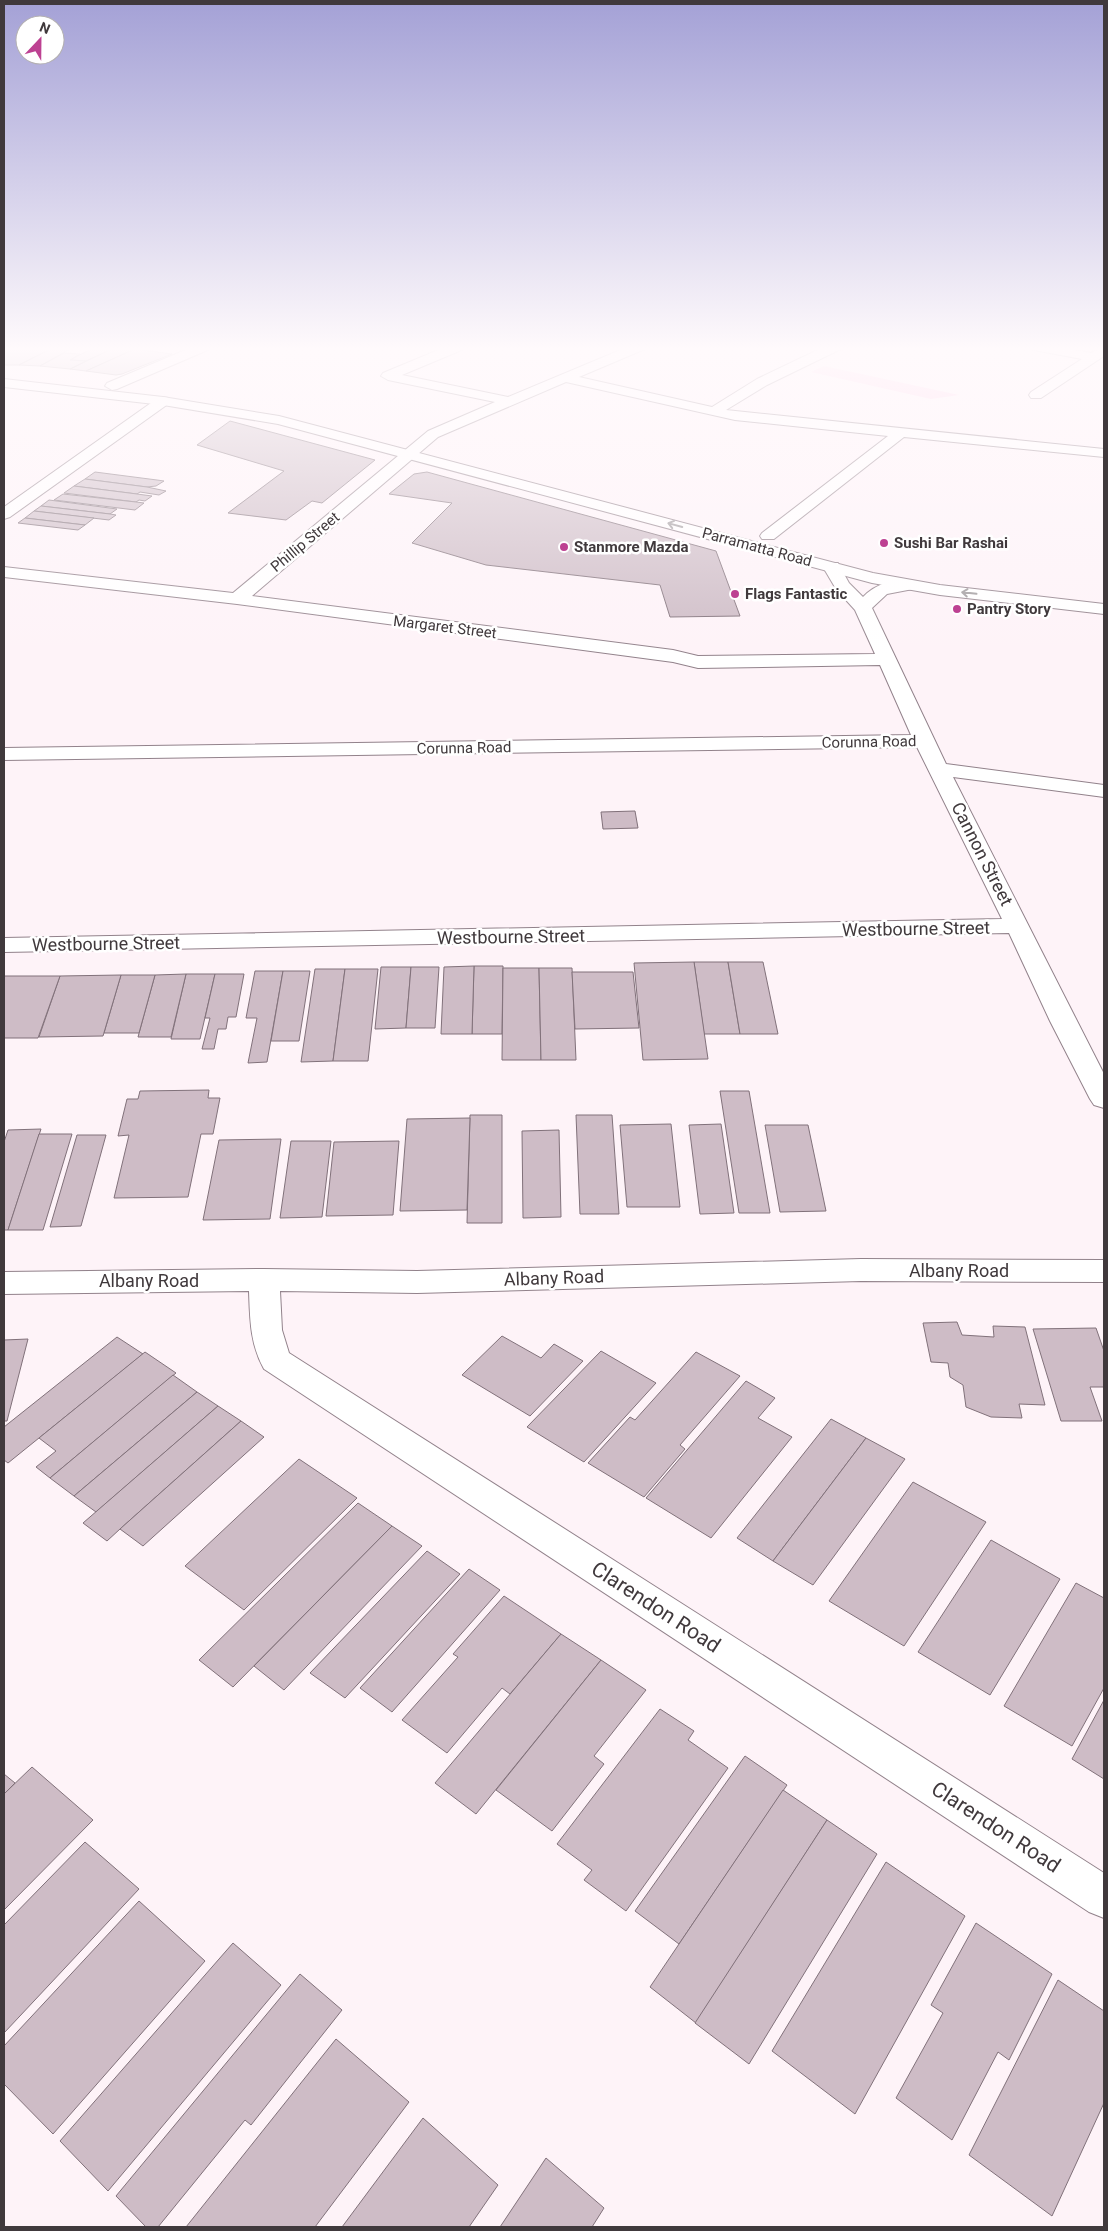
<svg xmlns="http://www.w3.org/2000/svg" width="1108" height="2231" font-family="Roboto,sans-serif">
  <style>
    .green { fill: #fed0e9 }
    .building { fill: #cebcc6; stroke: #81717a }
    .lines { fill: none; stroke-linecap: round; stroke-linejoin: round }
    .minor-casing { stroke: #92828b; stroke-width: 2 }
    .trunk-casing { stroke: #92828b; stroke-width: 2 }
    .minor { fill: #fff; fill-rule: evenodd }
    .trunk { fill: #fff; fill-rule: evenodd }
    .oneway { stroke: #a09c9e }
    .poi-dot { fill: #bd4192; stroke: #fff; stroke-width: 2 }
    .labels { text-anchor: middle; stroke-width: 5; stroke-linejoin: round; paint-order: stroke }
    .far-street-label { font-size: 15px; fill: #40393c; stroke: #fff }
    .far-poi-label { font-size: 15px; font-weight: bold; fill: #40393c; stroke: #fff; text-anchor: start }
    .street-label { font-size: 18px; fill: #40393c; stroke: #fff }
    .near-street-label { font-size: 21px; fill: #40393c; stroke: #fff }
  </style>
  <rect width="100%" height="100%" fill="#fef3f8"/>
  <!-- green -->
  <path class="green" d="M824 366 959 395 931 399 811 372Z"/>
  <!-- building -->
  <g class="building">
    <path d="M4 346H56L19 365H4Z"/>
    <path d="M97 346H118L86 361 70 360Z"/>
    <path d="M118 346 135 349 86 371 70 369Z"/>
    <path d="M53 348 70 349 40 366 19 365Z"/>
    <path d="M135 349 172 354 122 374 116 375 86 371Z"/>
    <path d="M64 353 80 354 70 360 86 361 70 369 40 366Z"/>
    <path d="M230 421 375 460 322 503 312 501 286 520 228 513 284 471 197 445Z"/>
    <path d="M95 472 157 480 164 481 156 486 147 487 85 479Z"/>
    <path d="M427 472 716 551 740 616 670 617 660 585 486 565 412 543 452 503 389 494 414 474Z"/>
    <path d="M85 479 147 487 166 491 159 495 140 492 137 494 74 486Z"/>
    <path d="M74 486 137 494 152 496 145 501 139 500 136 502 64 493Z"/>
    <path d="M63 494 136 502 144 503 135 510 54 500Z"/>
    <path d="M49 500 117 509 110 514 41 506Z"/>
    <path d="M41 506 110 514 116 515 109 520 34 511Z"/>
    <path d="M34 511 94 518 85 525 25 518Z"/>
    <path d="M25 518 85 525 78 530 18 523Z"/>
    <path d="M635 811 638 828 603 829 601 812Z"/>
    <path d="M694 962H728L740 1034H704Z"/>
    <path d="M694 962 708 1059 643 1060 634 963Z"/>
    <path d="M728 962H763L778 1034H740Z"/>
    <path d="M474 966H503L502 1034H472Z"/>
    <path d="M474 966 472 1034H441L444 967Z"/>
    <path d="M381 967H411L406 1028 375 1029Z"/>
    <path d="M411 967H439L435 1028H406Z"/>
    <path d="M503 968H539L541 1060H502Z"/>
    <path d="M539 968H572L576 1060H541Z"/>
    <path d="M315 969H345L333 1061 301 1062Z"/>
    <path d="M345 969H378L368 1061H333Z"/>
    <path d="M255 971H283L267 1062 248 1063 257 1018H246Z"/>
    <path d="M283 971H310L299 1041H271Z"/>
    <path d="M572 972H633L639 1028 575 1029Z"/>
    <path d="M186 974H215L200 1039H171Z"/>
    <path d="M186 974 171 1037H138L155 975Z"/>
    <path d="M215 974H244L236 1017H228L226 1029H218L214 1049H202L210 1018H205Z"/>
    <path d="M121 975H155L139 1033H104Z"/>
    <path d="M121 975 103 1036 39 1037 60 976Z"/>
    <path d="M4 976H60L38 1038H4Z"/>
    <path d="M209 1090 208 1098H220L213 1134H201L188 1197 114 1198 129 1135 118 1136 127 1099H138L140 1091Z"/>
    <path d="M720 1091H749L770 1213H739Z"/>
    <path d="M470 1115H502V1223H467Z"/>
    <path d="M576 1115H612L619 1214H580Z"/>
    <path d="M470 1118 467 1210 400 1211 407 1119Z"/>
    <path d="M671 1124 680 1207H627L620 1125Z"/>
    <path d="M721 1124 734 1213 700 1214 689 1125Z"/>
    <path d="M765 1125H808L826 1211 780 1212Z"/>
    <path d="M41 1129 8 1230H4V1142L8 1130Z"/>
    <path d="M559 1130 561 1217 523 1218 522 1131Z"/>
    <path d="M39 1134H72L43 1230H8Z"/>
    <path d="M77 1135H106L81 1226 50 1227Z"/>
    <path d="M281 1139 270 1219 203 1220 219 1140Z"/>
    <path d="M291 1141H331L322 1217 280 1218Z"/>
    <path d="M399 1141 393 1215 326 1216 334 1142Z"/>
    <path d="M957 1322 962 1335 994 1337 993 1326 1025 1327 1045 1405 1019 1404 1022 1418 991 1417 966 1407 963 1385 950 1377 948 1363 931 1362 923 1323Z"/>
    <path d="M1096 1328 1104 1351V1387H1090L1102 1421H1061L1033 1329Z"/>
    <path d="M502 1336 541 1358 554 1344 583 1361 530 1416 462 1375Z"/>
    <path d="M117 1337 143 1354 8 1463 4 1460V1427Z"/>
    <path d="M28 1339 7 1421H4V1340Z"/>
    <path d="M601 1351 656 1383 584 1462 527 1427Z"/>
    <path d="M145 1352 176 1373 50 1478 36 1467 56 1451 39 1438Z"/>
    <path d="M696 1352 740 1376 680 1445 685 1449 644 1497 588 1463 630 1417 635 1420Z"/>
    <path d="M173 1375 197 1392 74 1496 50 1478Z"/>
    <path d="M746 1381 775 1398 758 1418 792 1437 711 1538 646 1498Z"/>
    <path d="M197 1392 218 1406 96 1512 74 1496Z"/>
    <path d="M218 1406 241 1421 120 1529 107 1541 83 1523Z"/>
    <path d="M831 1419 866 1438 773 1561 737 1538Z"/>
    <path d="M241 1421 264 1437 143 1546 120 1529Z"/>
    <path d="M866 1438 905 1459 813 1585 773 1561Z"/>
    <path d="M299 1459 357 1498 244 1610 185 1566Z"/>
    <path d="M913 1482 986 1522 904 1646 829 1601Z"/>
    <path d="M358 1503 392 1526 233 1687 199 1660Z"/>
    <path d="M392 1526 422 1546 284 1690 254 1666Z"/>
    <path d="M991 1540 1060 1579 990 1695 918 1652Z"/>
    <path d="M427 1551 460 1574 345 1698 310 1673Z"/>
    <path d="M469 1569 500 1590 392 1712 360 1688Z"/>
    <path d="M1076 1583 1104 1598V1688L1072 1746 1004 1706Z"/>
    <path d="M504 1596 561 1634 510 1694 502 1688 447 1753 402 1720 458 1657 453 1654Z"/>
    <path d="M561 1634 601 1660 476 1814 435 1783Z"/>
    <path d="M601 1660 646 1690 594 1756 604 1764 552 1831 496 1790Z"/>
    <path d="M1104 1700V1779L1072 1759Z"/>
    <path d="M660 1709 694 1731 688 1740 728 1768 626 1911 584 1880 592 1870 557 1844Z"/>
    <path d="M745 1756 787 1785 679 1944 635 1911Z"/>
    <path d="M32 1767 93 1820 4 1910V1794Z"/>
    <path d="M4 1774 15 1783 4 1794Z"/>
    <path d="M783 1790 827 1820 696 2023 650 1987Z"/>
    <path d="M827 1820 877 1854 749 2064 695 2023Z"/>
    <path d="M85 1842 139 1889 4 2033V1925Z"/>
    <path d="M886 1862 965 1916 855 2114 772 2051Z"/>
    <path d="M139 1901 205 1961 53 2134 4 2084V2046Z"/>
    <path d="M976 1923 1052 1974 1009 2060 998 2052 952 2140 896 2098 943 2013 931 2005Z"/>
    <path d="M233 1943 281 1985 108 2191 60 2141Z"/>
    <path d="M300 1974 342 2010 251 2125 245 2120 158 2227H146L116 2196Z"/>
    <path d="M1058 1980 1104 2011V2103L1052 2216 969 2155Z"/>
    <path d="M336 2039 409 2102 315 2227H186Z"/>
    <path d="M423 2118 498 2185 469 2227H342Z"/>
    <path d="M546 2158 604 2208 592 2227H500Z"/>
  </g>
  <g class="lines">
    <defs>
      <g id="minor">
        <path d="M195 346H211L210 349 117 389 112 390 105 386 107 383Z"/>
        <path d="M448 346H465L464 349 402 375 508 397 630 346H646L645 349 579 377 712 407 757 379 826 346H842L841 349 767 385 726 410 1104 449V457L904 437 774 539H762L760 536 762 533 888 436 735 420 566 382 438 437 252 596 673 650 698 656 875 654 855 610 836 589 823 567 826 563H838L849 583 863 597C875 584 896 577 913 581L916 585 913 589 887 594 872 608 946 764 1104 785V797L953 777 1104 1074V1108L1094 1105 1090 1099 1050 1021 1009 933 4 952V938L1002 919 917 747 4 760V748L911 735 880 665 698 668 673 662 237 604 4 577V567L233 593 428 431 495 402 388 380 381 376 383 373Z"/>
        <path d="M1028 346H1053L1091 353 1104 346V356L1041 398H1031L1029 395 1031 392 1082 359 1034 350Z"/>
        <path d="M163 397 168 398 170 401 168 404 10 517 4 519V507L158 398Z"/>
        <path d="M861 1259 1104 1260V1282L861 1281 417 1293 280 1291 282 1330 289 1353 1104 1873V1918L1089 1912 264 1369C250 1344 250 1319 249 1291L4 1294V1272L264 1269 417 1271Z"/>
      </g>
      <path id="trunk" d="M4 379 163 397 279 416 873 573 940 585 1104 604V614L940 595 872 583 278 424 163 405 4 387Z"/>
    </defs>
    <!-- minor casing -->
    <use href="#minor" class="minor-casing"/>
    <!-- trunk casing -->
    <use href="#trunk" class="trunk-casing"/>
    <!-- minor -->
    <use href="#minor" class="minor"/>
    <!-- trunk -->
    <use href="#trunk" class="trunk"/>
  </g>
  <!-- one-way arrows -->
  <defs><path id="oneway-shaft" d="M-6 0H5M1.5-3L5.5 0L1.5 3" fill="none" stroke-width="1.6" stroke-linecap="round" stroke-linejoin="round" transform="scale(1.25)"/></defs>
  <g class="oneway">
    <use href="#oneway-shaft" transform="translate(675 525) rotate(-165)"/>
    <use href="#oneway-shaft" transform="translate(969 593) rotate(-174)"/>
  </g>
  <!-- sky -->
  <linearGradient id="sky" x2="0" y2="1"><stop stop-color="#a4a1d6"/><stop offset="0.53" stop-color="#fffafc"/><stop offset="1" stop-color="#fffafc" stop-opacity="0"/></linearGradient>
  <rect width="1108" height="658" fill="url(#sky)"/>
  <!-- markers -->
  <g class="poi-dot">
    <circle cx="884" cy="543" r="5"/>
    <circle cx="564" cy="547" r="5"/>
    <circle cx="735" cy="594" r="5"/>
    <circle cx="957" cy="609" r="5"/>
  </g>
  <g class="labels">
    <!-- far-street labels -->
    <g class="far-street-label">
      <text transform="translate(305 542) rotate(-40)" y="5">Phillip Street</text>
      <text transform="translate(757 547) rotate(15)" y="5">Parramatta Road</text>
      <text transform="translate(445 627) rotate(7)" y="5">Margaret Street</text>
      <text transform="translate(869 742) rotate(-1)" y="5">Corunna Road</text>
      <text transform="translate(464 748) rotate(-1)" y="5">Corunna Road</text>
    </g>
    <!-- far-poi labels -->
    <g class="far-poi-label">
      <text x="894" y="548">Sushi Bar Rashai</text>
      <text x="574" y="552">Stanmore Mazda</text>
      <text x="745" y="599">Flags Fantastic</text>
      <text x="967" y="614">Pantry Story</text>
    </g>
    <!-- street labels -->
    <g class="street-label">
      <text transform="translate(982 854) rotate(63)" y="6">Cannon Street</text>
      <text transform="translate(916 929) rotate(-1)" y="6">Westbourne Street</text>
      <text transform="translate(511 937) rotate(-1)" y="6">Westbourne Street</text>
      <text transform="translate(106 944) rotate(-1)" y="6">Westbourne Street</text>
      <text x="959" y="1277">Albany Road</text>
      <text transform="translate(554 1278) rotate(-2)" y="6">Albany Road</text>
      <text x="149" y="1287">Albany Road</text>
    </g>
    <!-- near-street labels -->
    <g class="near-street-label">
      <text transform="translate(656 1607) rotate(33)" y="7">Clarendon Road</text>
      <text transform="translate(996 1827) rotate(33)" y="7">Clarendon Road</text>
    </g>
  </g>
  <!-- border -->
  <rect width="1108" height="2231" fill="none" stroke="#40393c" stroke-width="10"/>
  <!-- north arrow -->
  <g transform="translate(40 40) rotate(22)"><circle r="24" fill="#ffffff" stroke="#b3b0b1"/>
  <path d="M0-4L9 19L0 12L-9 19Z" fill="#bd4192"/>
  <text y="-8" font-size="14" font-weight="bold" text-anchor="middle" fill="#40393c">N</text>
  </g>
</svg>
